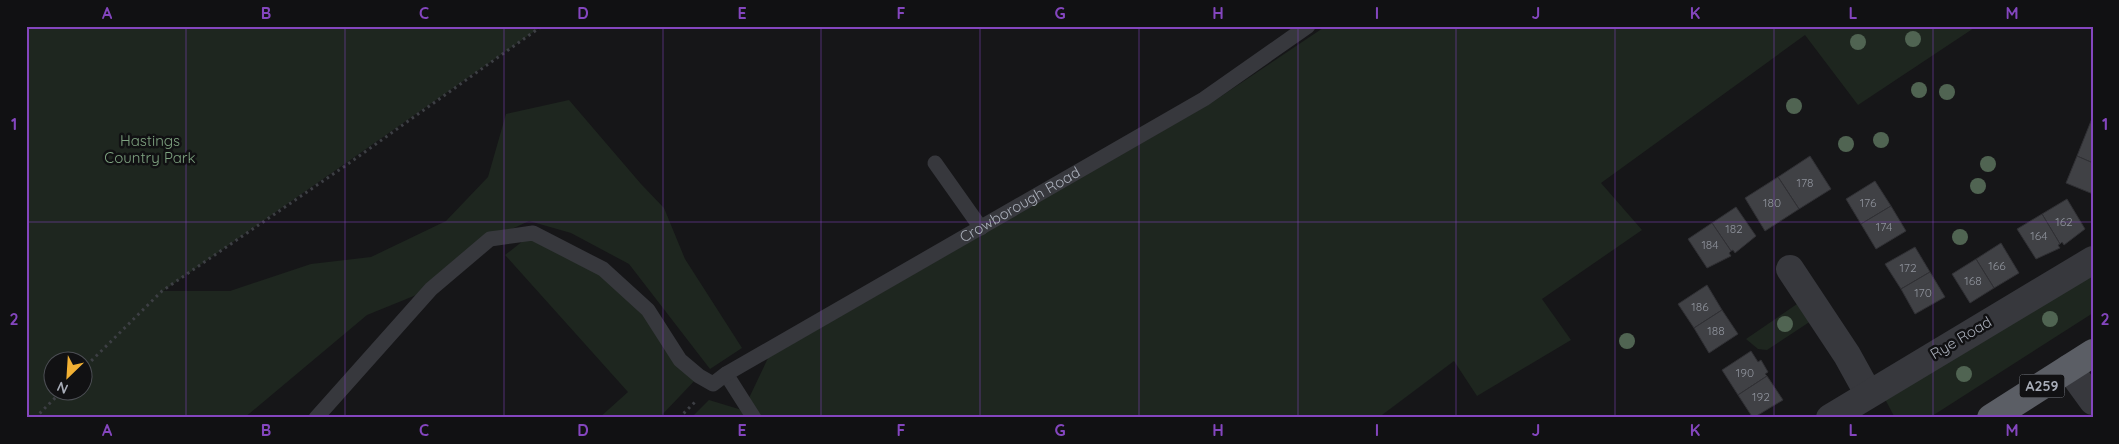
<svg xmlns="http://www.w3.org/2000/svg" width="2119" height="444" font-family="Quicksand,sans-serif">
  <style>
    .green { fill: #1e261f; fill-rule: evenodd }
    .building { fill: #404145; stroke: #303034 }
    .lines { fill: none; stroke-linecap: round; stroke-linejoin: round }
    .path { stroke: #3d3f44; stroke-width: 3; stroke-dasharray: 2.5 4; stroke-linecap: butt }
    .service { stroke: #37383d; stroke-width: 15 }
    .minor { stroke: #37383d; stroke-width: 28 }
    .trunk { stroke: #5b5e65; stroke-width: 28 }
    .tree { fill: #506452 }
    .grid { fill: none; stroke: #8446be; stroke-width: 1; stroke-opacity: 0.55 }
    .labels { text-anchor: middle; stroke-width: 5; stroke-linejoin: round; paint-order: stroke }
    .number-label { font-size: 12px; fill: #8e929b }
    .shield { fill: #111113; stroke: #7b7e86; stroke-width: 1 }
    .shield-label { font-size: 14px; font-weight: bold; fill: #a8adb8 }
    .park-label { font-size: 15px; fill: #7fa381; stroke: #111113 }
    .street-label { font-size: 15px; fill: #a8adb8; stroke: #111113 }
    .neatline { fill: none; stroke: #8446be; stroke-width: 2 }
    .grid-label { font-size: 16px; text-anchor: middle; font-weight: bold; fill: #8446be }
  </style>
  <rect width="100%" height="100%" fill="#161618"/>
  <!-- green -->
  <g class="green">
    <path d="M26 26H542L163 291H230L311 264 371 257 446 221 488 177 506 114 569 100 641 184 664 208 685 259 742 348 710 369 629 264 571 233 529 221 490 239 431 289 367 315 244 418H26ZM52 362H82V392H52Z"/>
    <path d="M1326 26H1977L1858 105 1805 35 1601 183 1642 230 1542 299 1571 340 1477 396 1454 361 1378 418H762L749 398 768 358 1208 105Z"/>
    <path d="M533 233 603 269 699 376 659 418H599L628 392 505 255Z"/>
    <path d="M2093 273V313L1929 418H1895L1885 399Z"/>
    <path d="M1797 304 1811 321 1767 350 1758 349 1746 339Z"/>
    <path d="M709 400 742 410 747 418H691Z"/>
  </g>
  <!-- building -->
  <g class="building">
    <path d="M2093 116V163L2077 156Z"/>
    <path d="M1810 156 1831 189 1799 209 1778 177Z"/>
    <path d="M2077 156 2093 163V194L2066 183Z"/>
    <path d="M1778 177 1799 209 1765 231 1745 198Z"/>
    <path d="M1875 181 1891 206 1861 224 1846 199Z"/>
    <path d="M2067 199 2085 229 2064 245 2062 242 2060 244 2042 214Z"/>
    <path d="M1891 206 1906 231 1876 249 1861 224Z"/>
    <path d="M1736 207 1756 236 1735 253 1733 250 1731 251 1712 223Z"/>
    <path d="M2042 214 2060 244 2058 245 2060 248 2036 259 2017 229Z"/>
    <path d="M1712 223 1731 251 1729 253 1731 256 1707 268 1688 239Z"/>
    <path d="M2001 243 2019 273 1994 288 1976 259Z"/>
    <path d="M1915 247 1930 272 1901 289 1885 264Z"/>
    <path d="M1976 259 1994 288 1970 303 1952 274Z"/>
    <path d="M1930 272 1945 297 1915 314 1901 289Z"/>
    <path d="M1707 285 1722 310 1694 328 1678 304Z"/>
    <path d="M1722 310 1738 334 1709 353 1694 328Z"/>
    <path d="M1751 351 1758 362 1761 360 1768 372 1765 374 1767 376 1738 395 1722 370Z"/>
    <path d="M1767 376 1783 400 1753 418 1738 395Z"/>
  </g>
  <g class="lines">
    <!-- path -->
    <g class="path">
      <path d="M82 370 162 291 345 166 542 26"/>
      <path d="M35 418 61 392"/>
      <path d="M679 418 696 401"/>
    </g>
    <!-- service -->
    <g class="service">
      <path d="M935 163 981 228"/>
      <path d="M726 374 754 418"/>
      <path id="s1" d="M316 418 431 289 490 239 533 233 603 269 648 310 680 360 699 376 713 384 726 374 1204 99 1308 26"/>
    </g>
    <!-- minor -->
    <g class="minor">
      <path d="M1790 269 1847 355 1868 393"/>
      <path d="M2069 368 2093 401"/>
      <path d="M1830 418 2093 260"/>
    </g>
    <!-- trunk -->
    <path class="trunk" d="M1991 418 2093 353"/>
  </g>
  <!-- trees -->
  <g class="tree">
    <circle cx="1913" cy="39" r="8"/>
    <circle cx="1858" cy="42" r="8"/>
    <circle cx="1919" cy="90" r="8"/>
    <circle cx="1947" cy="92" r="8"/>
    <circle cx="1794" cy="106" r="8"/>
    <circle cx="1881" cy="140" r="8"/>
    <circle cx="1846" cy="144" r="8"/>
    <circle cx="1988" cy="164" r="8"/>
    <circle cx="1978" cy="186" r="8"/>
    <circle cx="1960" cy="237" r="8"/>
    <circle cx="2050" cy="319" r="8"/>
    <circle cx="1785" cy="324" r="8"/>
    <circle cx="1627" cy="341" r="8"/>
    <circle cx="1964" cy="374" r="8"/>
  </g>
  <!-- grid -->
  <path class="grid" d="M186 26V418M345 26V418M504 26V418M663 26V418M821 26V418M980 26V418M1139 26V418M1298 26V418M1456 26V418M1615 26V418M1774 26V418M1933 26V418M26 222H2093"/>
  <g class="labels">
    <!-- number labels -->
    <g class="number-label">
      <text x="1805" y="187">178</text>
      <text x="1772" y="207">180</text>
      <text x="1868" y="207">176</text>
      <text x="2064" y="226">162</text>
      <text x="1884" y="231">174</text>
      <text x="1734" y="233">182</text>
      <text x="2039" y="240">164</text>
      <text x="1710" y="249">184</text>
      <text x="1997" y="270">166</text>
      <text x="1908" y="272">172</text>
      <text x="1973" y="285">168</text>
      <text x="1923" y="297">170</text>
      <text x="1700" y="311">186</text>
      <text x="1716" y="335">188</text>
      <text x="1745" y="377">190</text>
      <text x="1761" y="401">192</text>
    </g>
    <!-- shield labels -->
    <rect class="shield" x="2019.5" y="374.5" width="45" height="23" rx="4"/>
    <g class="shield-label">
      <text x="2042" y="391">A259</text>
    </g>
    <!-- park labels -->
    <g class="park-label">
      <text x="150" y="146">Hastings<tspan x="150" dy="17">Country Park</tspan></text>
    </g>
    <!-- street labels -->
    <g class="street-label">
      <text dy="5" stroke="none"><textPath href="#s1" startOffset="889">Crowborough Road</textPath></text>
      <text transform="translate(1961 338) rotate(-31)" y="5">Rye Road</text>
    </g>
  </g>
  <!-- border -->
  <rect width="2119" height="444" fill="none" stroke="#111113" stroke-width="55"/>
  <!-- north arrow -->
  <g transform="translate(68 376) rotate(205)"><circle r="24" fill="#111113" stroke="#4d4f55"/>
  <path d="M0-4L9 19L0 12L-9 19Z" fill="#f2b134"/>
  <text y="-8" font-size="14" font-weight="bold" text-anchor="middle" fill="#a8adb8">N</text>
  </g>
  <rect x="28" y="28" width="2064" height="388" class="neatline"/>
  <g class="grid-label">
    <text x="107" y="19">A</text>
    <text x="266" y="19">B</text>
    <text x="424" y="19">C</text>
    <text x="583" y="19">D</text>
    <text x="742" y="19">E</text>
    <text x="901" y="19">F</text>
    <text x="1060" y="19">G</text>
    <text x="1218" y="19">H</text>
    <text x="1377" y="19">I</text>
    <text x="1536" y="19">J</text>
    <text x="1695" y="19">K</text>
    <text x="1853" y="19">L</text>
    <text x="2012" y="19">M</text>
    <text x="14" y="130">1</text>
    <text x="2105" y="130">1</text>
    <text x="14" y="325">2</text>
    <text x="2105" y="325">2</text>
    <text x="107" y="436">A</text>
    <text x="266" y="436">B</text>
    <text x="424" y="436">C</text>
    <text x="583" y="436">D</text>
    <text x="742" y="436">E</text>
    <text x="901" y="436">F</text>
    <text x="1060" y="436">G</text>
    <text x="1218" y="436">H</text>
    <text x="1377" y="436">I</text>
    <text x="1536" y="436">J</text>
    <text x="1695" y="436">K</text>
    <text x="1853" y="436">L</text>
    <text x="2012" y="436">M</text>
  </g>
</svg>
